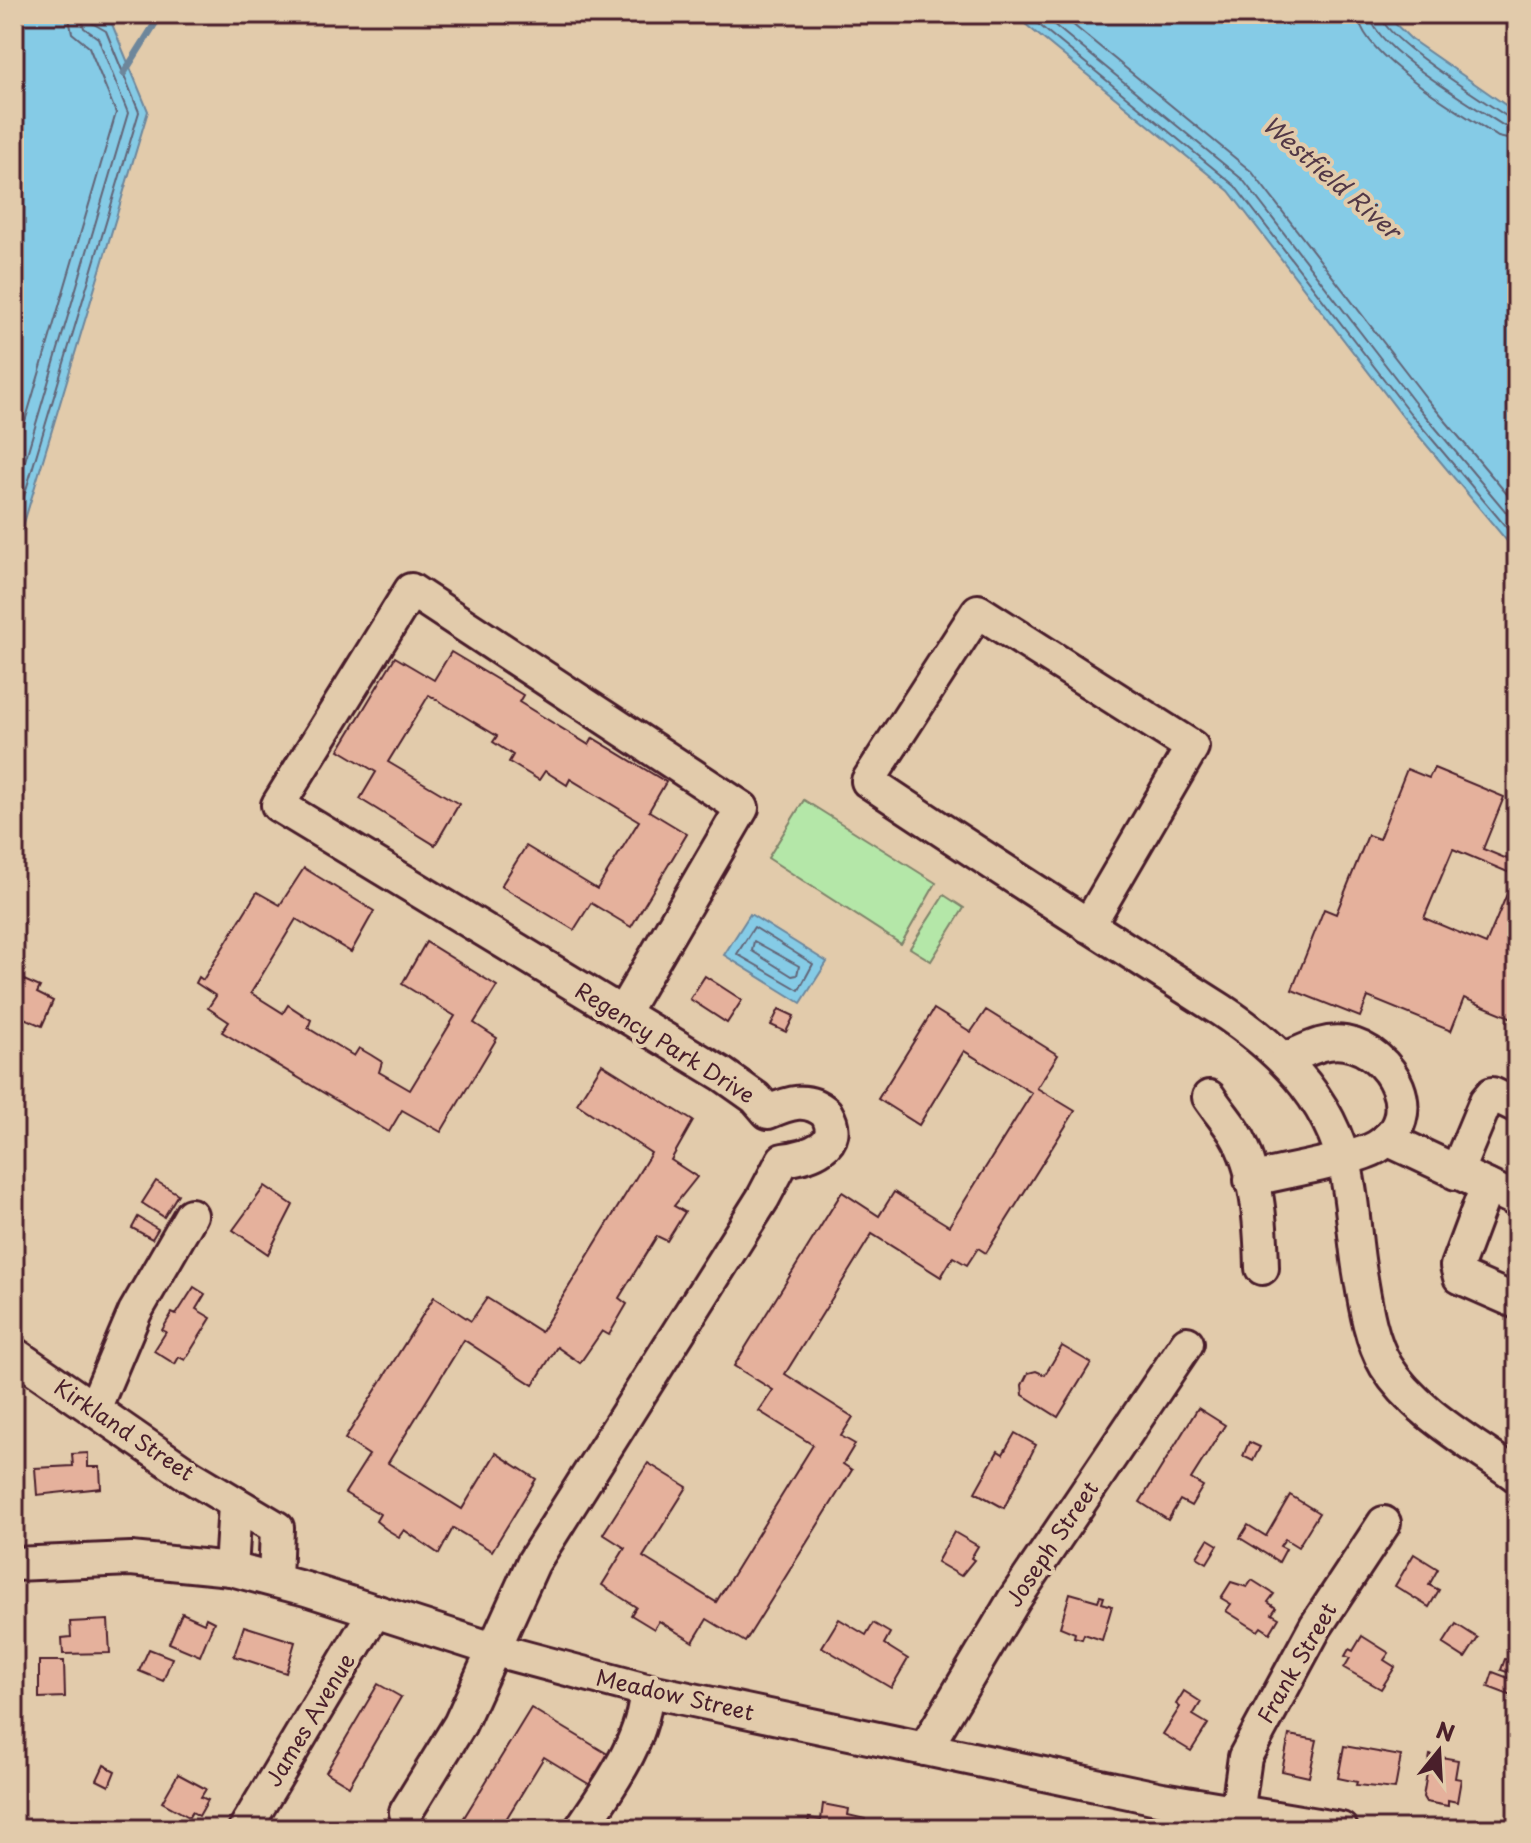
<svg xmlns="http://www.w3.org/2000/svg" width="1531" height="1843" font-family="'Playpen Sans',sans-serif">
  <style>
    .green { fill: #b4e7a8; stroke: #7f836a; stroke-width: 2 }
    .water { fill: #85cbe6; stroke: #6d869b; stroke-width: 2 }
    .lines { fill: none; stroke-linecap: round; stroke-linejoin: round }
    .shore { stroke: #626476; stroke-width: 2 }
    .stream { stroke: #6d869b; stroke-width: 7 }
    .building { fill: #e5b19c; stroke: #4a1f2b; stroke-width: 2; fill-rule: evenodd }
    .minor-casing { stroke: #4a1f2b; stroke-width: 38 }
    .minor { stroke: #e2cbab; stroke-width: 32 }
    .labels { text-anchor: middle; stroke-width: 8; stroke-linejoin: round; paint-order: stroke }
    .street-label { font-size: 22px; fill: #4a1f2b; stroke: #e2cbab }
    .water-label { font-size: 24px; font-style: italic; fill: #533947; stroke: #e2cbab }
  </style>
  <rect width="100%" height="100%" fill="#e2cbab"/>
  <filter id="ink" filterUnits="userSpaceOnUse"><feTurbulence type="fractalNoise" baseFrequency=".0125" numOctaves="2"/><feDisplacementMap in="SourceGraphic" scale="16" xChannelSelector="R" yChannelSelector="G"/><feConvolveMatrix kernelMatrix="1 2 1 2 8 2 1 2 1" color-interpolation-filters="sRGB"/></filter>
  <g filter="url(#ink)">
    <!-- green -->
    <g class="green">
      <path d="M804 800 936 883 901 944 768 858Z"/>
      <path d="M944 895 964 908 931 961 910 948Z"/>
    </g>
    <!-- water -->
    <g class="water">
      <path d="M14 14H91L112 24 148 111 14 556Z"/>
      <path d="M1013 14H1385L1412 40 1517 113V553L1404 418 1229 191Z"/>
      <path d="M750 914 827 962 801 1003 724 955Z"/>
    </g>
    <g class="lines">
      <!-- shore -->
      <g class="shore">
        <path d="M1026 14 1235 186 1410 413 1517 540"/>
        <path d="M1041 14 1243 180 1418 407 1517 525"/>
        <path d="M1060 14 1252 172 1427 399 1517 506"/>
        <path d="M1358 14C1360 56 1464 114 1498 137L1517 141"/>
        <path d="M1370 14C1372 48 1476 107 1504 126L1517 129"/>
        <path d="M1380 14C1383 39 1485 101 1509 118L1517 119"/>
        <path d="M14 459 116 113 89 47 72 33 68 14"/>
        <path d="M14 498 128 113 98 38 84 28 80 14"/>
        <path d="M14 530 139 112 106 31 92 23 90 14"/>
        <path d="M754 927 813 964 799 990 737 954Z"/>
        <path d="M754 941 799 966 797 975 792 976 752 951Z"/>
      </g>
      <!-- stream -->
      <path class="stream" d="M124 73 161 14"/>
    </g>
    <!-- building -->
    <g class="building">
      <path d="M451 652 523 695 519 702 589 745 593 738 666 782 649 811 687 834 631 927 591 903 574 930 501 886 526 846 597 889 639 821 570 779 567 785 545 771 539 780 509 762 513 755 493 742 497 736 429 695 388 762 459 804 435 845 360 799 376 772 339 750 395 657 434 680Z"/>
      <path d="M1434 768 1504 797 1483 849 1517 863V1020L1464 998 1451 1031 1368 997 1360 1017 1292 990 1324 909 1336 914 1368 835 1379 839 1407 769 1429 778ZM1453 849 1515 875 1486 944 1424 918Z"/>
      <path d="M304 868 374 911 351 952 296 919 251 993 283 1013 288 1005 311 1020 308 1028 354 1056 359 1048 371 1055 382 1062 379 1072 410 1090 455 1016 402 984 426 942 497 986 474 1023 497 1038 441 1132 402 1110 389 1132 222 1032 229 1022 208 1008 216 996 196 983 199 977 203 980 257 892 280 905Z"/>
      <path d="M705 976 742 1000 727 1023 690 999Z"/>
      <path d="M17 977 40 987 37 993 53 1001 42 1026 17 1015 20 1009 14 1006V984Z"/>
      <path d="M779 1009 794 1016 786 1032 771 1025Z"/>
      <path d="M934 1009 971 1032 986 1010 1058 1055 1037 1088 1075 1111 986 1253 978 1248 967 1265 953 1257 941 1277 872 1234 785 1374 853 1417 841 1436 855 1444 843 1464 852 1470 745 1642 707 1619 693 1642 659 1621 654 1629 631 1615 636 1607 602 1585 625 1548 603 1534 648 1463 687 1487 643 1557 716 1602 813 1445 759 1411 773 1390 734 1366 842 1192 879 1216 894 1192 949 1226 1032 1093 964 1051 919 1125 878 1099Z"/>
      <path d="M602 1064 693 1121 671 1160 697 1177 674 1206 685 1212 667 1241 657 1236 619 1298 627 1304 609 1335 602 1331 580 1363 557 1347 533 1385 464 1340 388 1463 462 1509 496 1453 536 1479 492 1551 453 1528 439 1554 404 1530 399 1537 386 1529 376 1521 380 1514 345 1493 369 1455 345 1439 434 1297 471 1321 487 1298 541 1332 651 1153 577 1104Z"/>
      <path d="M156 1181 178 1194 164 1217 142 1203Z"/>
      <path d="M265 1186 293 1205 268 1254 233 1230Z"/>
      <path d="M138 1217 158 1229 152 1239 132 1228Z"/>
      <path d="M194 1287 205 1294 196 1309 211 1318 185 1360 179 1357 175 1364 154 1351 166 1332 162 1330 172 1313 176 1315Z"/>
      <path d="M1062 1346 1091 1363 1058 1417 1023 1395 1022 1385 1028 1373 1036 1371 1045 1375Z"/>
      <path d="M1198 1408 1225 1425 1191 1479 1203 1486 1191 1506 1180 1500 1168 1520 1140 1502Z"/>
      <path d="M1015 1433 1036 1445 1004 1508 975 1492 998 1451 1003 1454Z"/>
      <path d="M1249 1442 1260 1447 1253 1461 1243 1456Z"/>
      <path d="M88 1453V1467H100L101 1488 37 1495 35 1468 73 1466 72 1454Z"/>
      <path d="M1290 1495 1319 1513 1298 1547 1285 1539 1280 1546 1286 1549 1279 1562 1240 1538 1248 1525 1266 1536Z"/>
      <path d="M954 1532 978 1546 971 1558 974 1560 961 1576 937 1562Z"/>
      <path d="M1208 1539 1218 1545 1207 1563 1197 1557Z"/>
      <path d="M1414 1554 1438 1569 1429 1585 1439 1590 1429 1607 1395 1586Z"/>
      <path d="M1252 1580 1274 1594 1268 1602 1276 1608 1272 1614 1279 1618 1270 1633 1261 1627 1258 1631 1226 1611 1231 1604 1221 1598 1231 1582 1247 1587Z"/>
      <path d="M1070 1593 1098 1601 1100 1596 1104 1597 1102 1603 1112 1606 1102 1640 1084 1634 1082 1639 1074 1637 1075 1633 1060 1627Z"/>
      <path d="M182 1613 204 1623 206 1618 214 1622 200 1656 169 1643Z"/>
      <path d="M839 1619 866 1635 873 1623 890 1633 884 1644 908 1659 891 1688 822 1647Z"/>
      <path d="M108 1620 110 1653 63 1654 62 1638 71 1637 70 1622Z"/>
      <path d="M1456 1624 1478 1638 1465 1658 1443 1644Z"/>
      <path d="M244 1626 295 1642 286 1673 234 1656Z"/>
      <path d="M1362 1636 1389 1653 1384 1660 1395 1667 1381 1689 1344 1668 1350 1658 1345 1656 1349 1649 1353 1651Z"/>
      <path d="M149 1649 172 1658 163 1681 139 1671Z"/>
      <path d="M1505 1659 1517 1663 1515 1697 1488 1687 1493 1672 1511 1679 1513 1674 1501 1670Z"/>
      <path d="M39 1661H64L65 1697 39 1698Z"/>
      <path d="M378 1684 401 1697 349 1786 326 1772Z"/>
      <path d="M1184 1691 1201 1702 1193 1715 1208 1724 1191 1751 1163 1734 1180 1707 1176 1704Z"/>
      <path d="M531 1708 611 1756 592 1786 544 1757 500 1829H457Z"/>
      <path d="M1289 1735 1317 1740 1309 1777 1282 1771Z"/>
      <path d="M1344 1746 1401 1756 1395 1789 1356 1785 1357 1782 1338 1778Z"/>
      <path d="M1430 1755 1458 1760 1455 1778 1461 1779 1457 1802 1448 1800V1806L1426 1802 1423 1797Z"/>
      <path d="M104 1765 115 1771 109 1786 97 1780Z"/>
      <path d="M178 1774 206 1789 201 1797 208 1800 199 1816 192 1812 189 1817 162 1802Z"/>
      <path d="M823 1804 849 1809 848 1815 865 1819 863 1829H807L809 1818 821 1820Z"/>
      <path d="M326 1818 344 1829H320Z"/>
      <path d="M99 1820 113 1829H94Z"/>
    </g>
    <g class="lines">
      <defs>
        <g id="minor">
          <path d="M1088 926 1192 747 978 611 868 781C985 859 1103 935 1221 1010 1286 1053 1338 1107 1349 1187 1354 1216 1355 1244 1360 1273 1365 1303 1370 1339 1386 1366 1415 1413 1474 1444 1517 1476"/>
          <path d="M1209 1097C1217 1109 1227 1121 1235 1133 1258 1170 1261 1226 1262 1268"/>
          <path d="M1387 1139 1517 1200"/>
          <path d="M1456 1173 1486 1101 1492 1094 1517 1106"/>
          <path d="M1251 1180C1280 1172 1355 1160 1377 1147 1427 1117 1392 1051 1345 1043 1324 1039 1305 1051 1286 1059"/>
          <path d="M1487 1186 1457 1266 1460 1277 1517 1302"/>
          <path d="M14 1354 190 1476 277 1528 275 1580"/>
          <path d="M94 1409 135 1312 191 1215"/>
          <path d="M14 1564 131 1559 231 1569 306 1589 496 1650 646 1690 1162 1799 1341 1829"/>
          <path d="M231 1569 235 1505"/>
          <path d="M925 1749 1014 1600 1187 1343"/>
          <path d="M406 1812 460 1724 533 1563 763 1198 783 1160C808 1157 846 1146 826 1113 807 1096 789 1103 768 1112L756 1098 722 1074 278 805 411 590 742 808 622 1014"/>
          <path d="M1237 1814 1245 1757 1316 1626 1384 1523"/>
          <path d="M245 1829 375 1611"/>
          <path d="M581 1829C608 1788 645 1740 646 1690"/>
        </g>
      </defs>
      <!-- minor casing -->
      <use href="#minor" class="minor-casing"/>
      <!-- minor -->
      <use href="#minor" class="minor"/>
    </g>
  </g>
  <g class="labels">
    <!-- street labels -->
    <g class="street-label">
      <text transform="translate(665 1043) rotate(32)" y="8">Regency Park Drive</text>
      <text transform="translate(124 1430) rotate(34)" y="8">Kirkland Street</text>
      <text transform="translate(1052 1544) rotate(-56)" y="8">Joseph Street</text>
      <text transform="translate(1297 1663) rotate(-60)" y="8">Frank Street</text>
      <text transform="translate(675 1695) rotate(13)" y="8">Meadow Street</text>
      <text transform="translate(310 1720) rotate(-59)" y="8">James Avenue</text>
    </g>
    <!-- water labels -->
    <g class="water-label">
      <text transform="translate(1331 178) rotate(41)" y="8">Westfield River</text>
    </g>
  </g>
  <!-- margin -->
  <rect width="1531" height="1843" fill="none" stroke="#e2cbab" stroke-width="48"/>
  <rect x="24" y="24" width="1483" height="1795" fill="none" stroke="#4a1f2b" stroke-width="3" filter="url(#ink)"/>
  <!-- north arrow -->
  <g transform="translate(1439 1751) rotate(18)" stroke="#e2cbab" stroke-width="6" paint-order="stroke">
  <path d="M0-6L14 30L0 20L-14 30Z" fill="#4a1f2b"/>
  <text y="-12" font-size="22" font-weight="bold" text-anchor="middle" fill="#4a1f2b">N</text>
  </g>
</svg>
